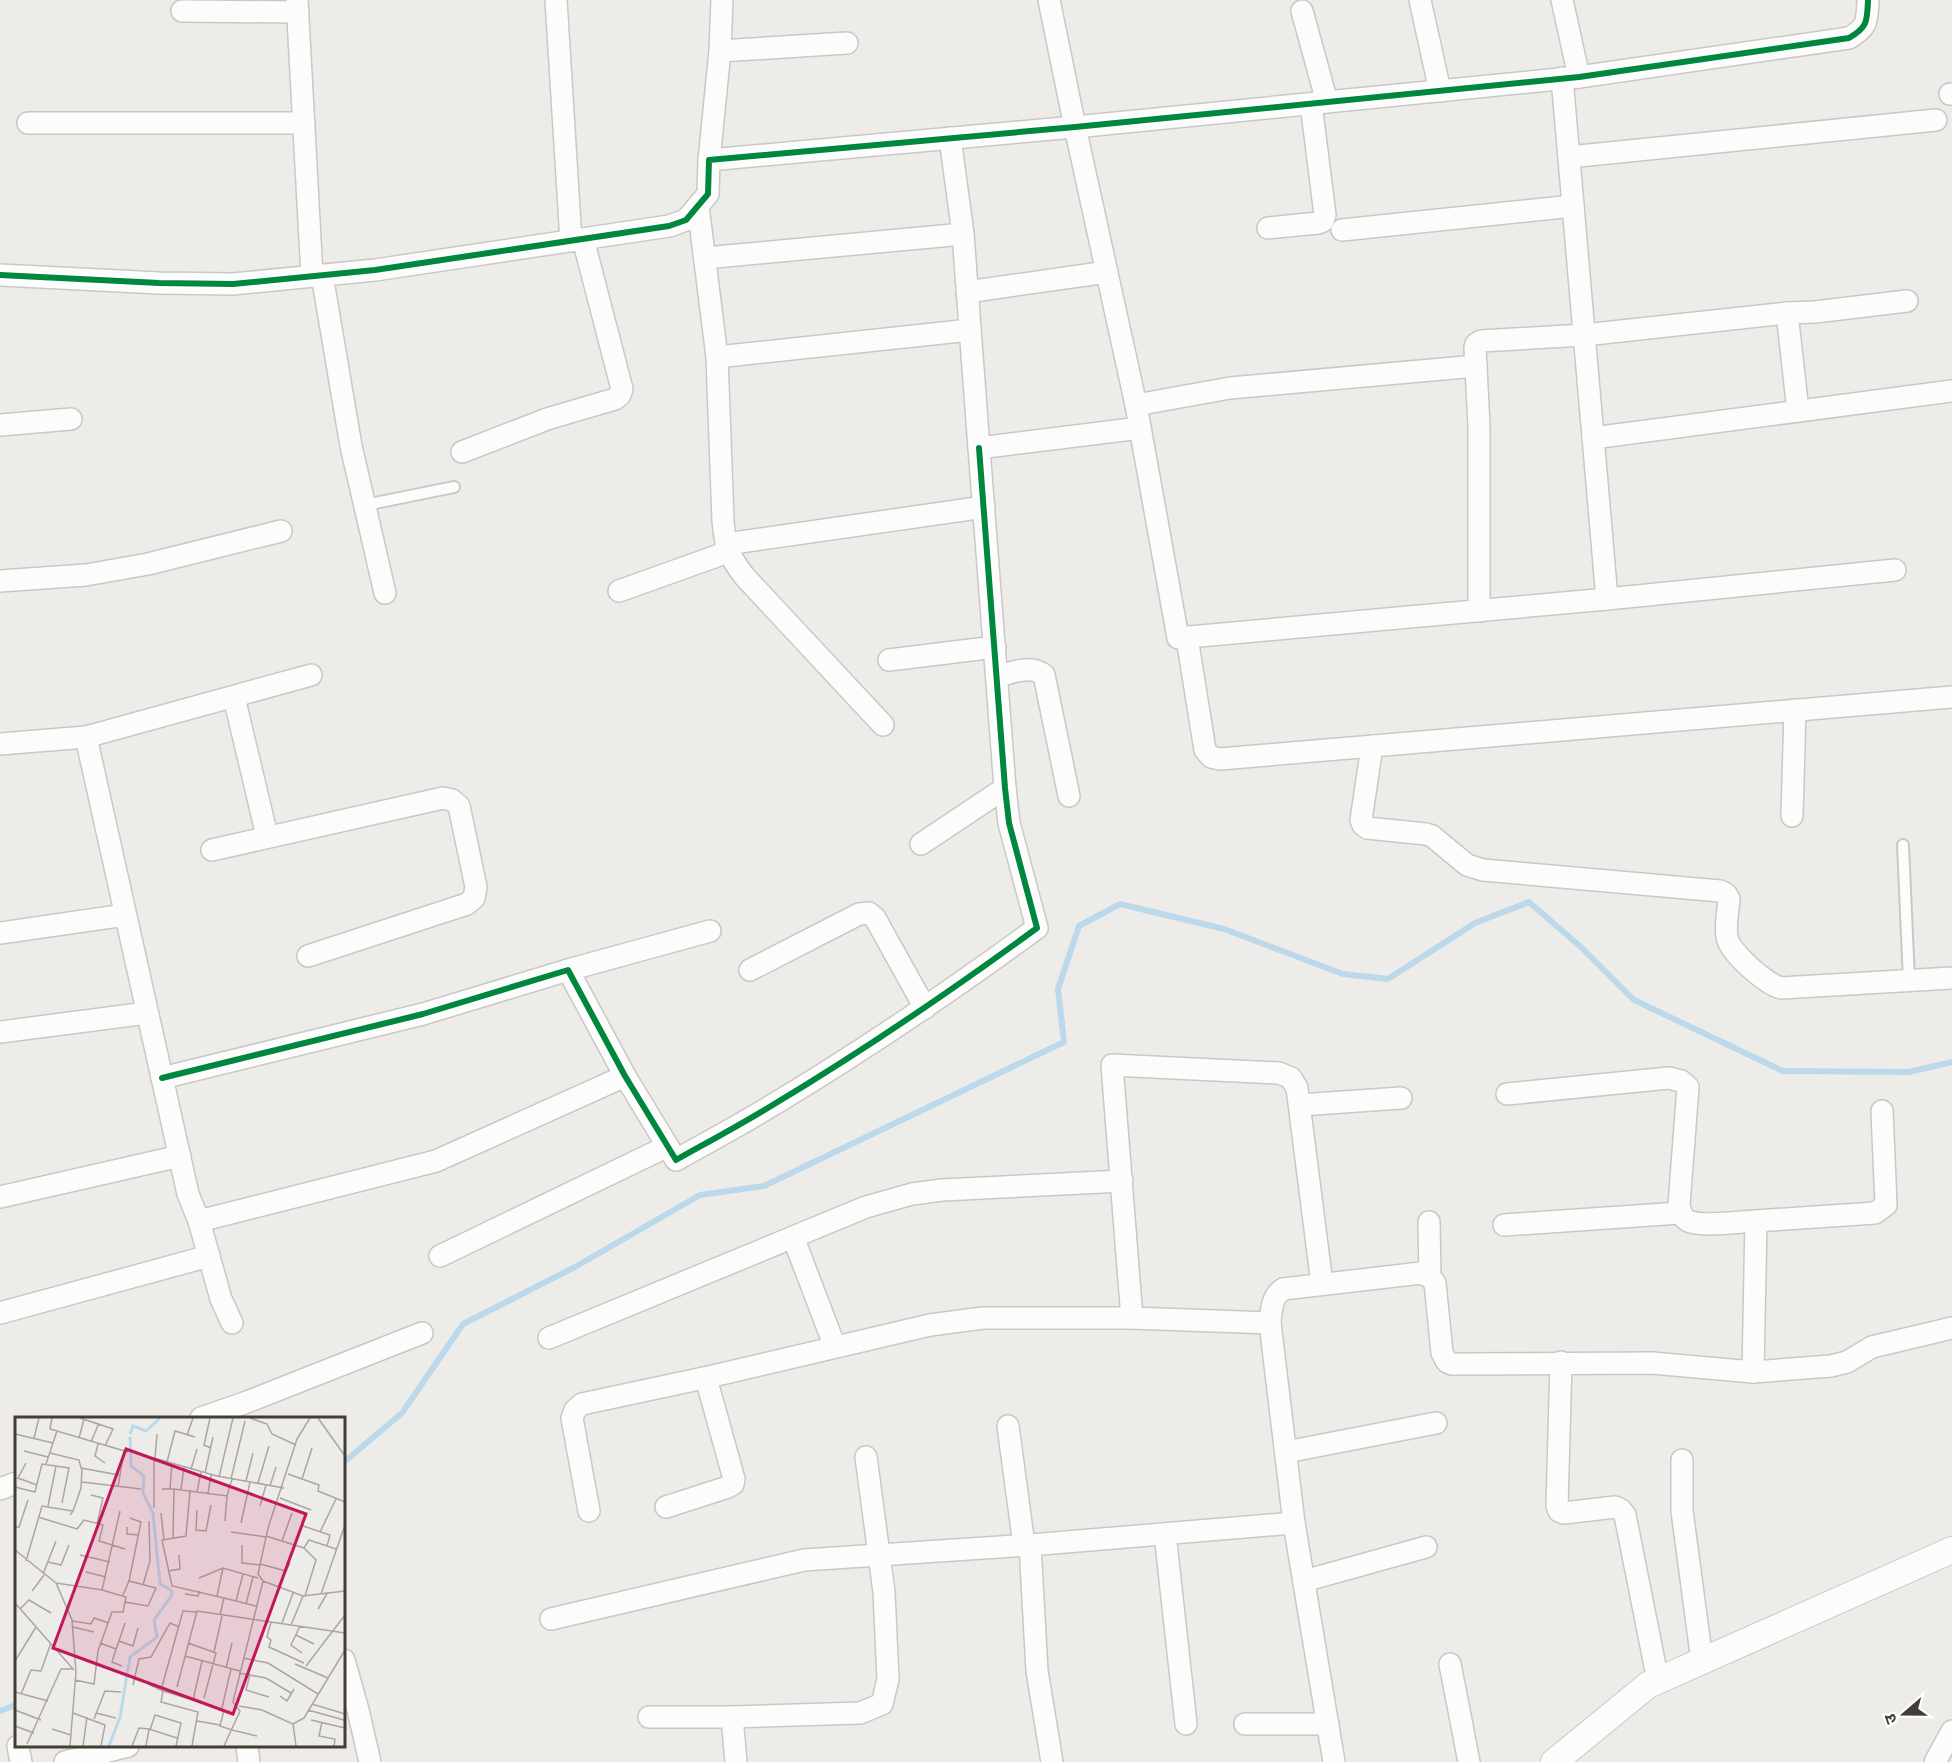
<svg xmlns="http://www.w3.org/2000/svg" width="1952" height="1762" font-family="Cabin,'Noto Sans Devanagari',sans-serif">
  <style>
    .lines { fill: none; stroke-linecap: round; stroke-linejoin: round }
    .stream { stroke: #bbd9ea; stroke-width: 6 }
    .service-casing { stroke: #cbc8c4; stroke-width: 14 }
    .minor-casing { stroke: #cbc8c4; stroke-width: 24 }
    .tertiary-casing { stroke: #cbc8c4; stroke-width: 28 }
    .service { stroke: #fcfcfc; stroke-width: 10 }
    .minor { stroke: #fcfcfc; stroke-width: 21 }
    .tertiary { stroke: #fcfcfc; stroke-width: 26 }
    .cycleway-casing { stroke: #fff; stroke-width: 10 }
    .cycleway { stroke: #00873e; stroke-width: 6 }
    .inset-river { fill: none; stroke: #bbd9ea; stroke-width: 3 }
    .inset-road { fill: none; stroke: #aaa6a0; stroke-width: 1.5 }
    .view { fill: #c2185b; fill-opacity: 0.15; stroke: #c2185b; stroke-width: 3 }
    .inset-edge { fill: none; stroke: #433d35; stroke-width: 3 }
  </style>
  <rect width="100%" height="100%" fill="#eeece8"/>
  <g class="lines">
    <!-- stream -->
    <g class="stream">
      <path d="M344 1462 402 1413 463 1324 575 1267 700 1195 764 1186 1064 1042 1058 989 1079 926 1120 904 1224 929 1343 974 1388 979 1475 923 1529 902 1582 948 1634 1000 1783 1071 1909 1072 1952 1062"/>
      <path d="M0 1711 16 1705"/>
    </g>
    <defs>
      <g id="service">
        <path d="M365 505 454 487"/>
        <path d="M1903 845 1909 981"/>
      </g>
      <g id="minor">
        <path d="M297 0 312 276"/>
        <path d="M556 0 571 241"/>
        <path d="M1049 0 1075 127 1136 405 1178 638 1607 599 1895 570"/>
        <path d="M1420 0 1440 91"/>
        <path d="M1562 0 1579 77"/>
        <path d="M182 11 298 12"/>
        <path d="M1302 11 1327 102"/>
        <path d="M720 51 847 43"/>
        <path d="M1562 78 1607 599"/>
        <path d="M1950 94H1952"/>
        <path d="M28 123H304"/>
        <path d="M950 138 963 234 979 448 1140 428"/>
        <path d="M1569 157 1936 120"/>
        <path d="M709 160 720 51 722 0"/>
        <path d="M698 206 717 357 723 521C725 546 730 558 745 577L883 725"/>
        <path d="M1268 228 1318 223 1323 221 1325 215 1311 104"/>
        <path d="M1342 230 1573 206"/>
        <path d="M705 258 963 234"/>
        <path d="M0 275 159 283 233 284 375 270 669 226 686 220 708 194 709 160 1075 127 1579 77 1849 38C1868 27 1867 21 1868 0"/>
        <path d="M322 275 351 446 385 593"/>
        <path d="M967 292 1107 272"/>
        <path d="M1787 313 1798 411"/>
        <path d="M717 357 970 330"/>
        <path d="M1136 405 1230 388 1476 366"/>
        <path d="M0 425 71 419"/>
        <path d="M1593 438 1952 391"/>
        <path d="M462 452 547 419 615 399 620 395 622 389 583 239"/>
        <path d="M726 544 984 507"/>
        <path d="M0 581 86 575 148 564 281 531"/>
        <path d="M619 591 728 552"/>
        <path d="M1479 611V426L1475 348 1476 344 1481 341 1584 335 1787 313 1815 312 1907 301"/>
        <path d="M1187 638 1205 750 1211 757 1220 759 1952 697"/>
        <path d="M889 660 995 647"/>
        <path d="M997 676C1012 673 1031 664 1044 675L1069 796"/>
        <path d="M234 697 267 836"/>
        <path d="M86 737 311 675"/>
        <path d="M0 744 86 737 188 1194 199 1221"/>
        <path d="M1372 746 1361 820 1363 825 1367 828 1426 834 1432 836 1467 865 1483 870 1720 891 1726 894 1729 899C1728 911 1725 925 1727 937 1729 952 1766 984 1781 988L1952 978"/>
        <path d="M1792 816 1795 710"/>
        <path d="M921 844 1005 788"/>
        <path d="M212 850 443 798 452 800 459 806 476 887 474 898 467 904 308 956"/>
        <path d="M0 933 125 915"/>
        <path d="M568 970 710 931"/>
        <path d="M750 970 859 914 869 913 875 918 925 1008"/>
        <path d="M0 1032 147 1013"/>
        <path d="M162 1078 423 1014 568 970 625 1076 676 1160C708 1142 740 1125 771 1106 863 1051 951 991 1037 928L1009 823 1005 788 979 448"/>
        <path d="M1507 1094 1669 1078 1681 1081 1688 1087 1679 1205C1680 1211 1683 1218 1688 1221 1701 1227 1741 1222 1756 1221"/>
        <path d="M1300 1105 1401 1098"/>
        <path d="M0 1197 180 1156"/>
        <path d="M1429 1222 1430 1277"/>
        <path d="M1504 1225 1680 1213"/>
        <path d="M793 1237 835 1347"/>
        <path d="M440 1256 668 1146"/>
        <path d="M0 1313 209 1256"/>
        <path d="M232 1323 221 1299 199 1221 436 1161 625 1076"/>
        <path d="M1270 1323 1132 1318 1112 1065 1279 1073 1291 1078 1297 1088 1322 1284"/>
        <path d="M549 1338 866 1207 912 1194 942 1190 1122 1181"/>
        <path d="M1561 1362 1557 1506 1559 1511 1564 1513 1615 1507 1621 1510 1625 1515 1658 1681"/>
        <path d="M1753 1372 1756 1221 1875 1213 1886 1205 1882 1111"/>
        <path d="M201 1418 247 1402 422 1333"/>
        <path d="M1008 1426 1024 1545"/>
        <path d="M1286 1452 1436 1423"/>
        <path d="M1682 1460V1511L1702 1661"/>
        <path d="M0 1489 16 1483"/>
        <path d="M666 1507 728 1487 733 1484 734 1479 706 1378"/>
        <path d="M589 1511 572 1418 575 1410 582 1404 713 1376 930 1325 983 1318H1132"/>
        <path d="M1294 1523 1270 1323C1271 1311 1272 1296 1283 1289L1421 1273 1430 1277 1435 1283 1442 1353 1447 1362 1452 1364 1652 1363 1753 1372 1831 1366 1847 1362 1872 1347 1952 1328"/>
        <path d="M1165 1534 1186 1724"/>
        <path d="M1030 1545 1037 1671 1052 1762"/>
        <path d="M1304 1581 1426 1547"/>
        <path d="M551 1619 804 1560 1030 1545 1294 1523 1334 1762"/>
        <path d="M344 1660 358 1710 370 1762"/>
        <path d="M1450 1664 1469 1762"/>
        <path d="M649 1717H732"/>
        <path d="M1245 1724H1328"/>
        <path d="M18 1746 21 1762"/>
        <path d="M247 1746 249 1762"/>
        <path d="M65 1762 128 1746"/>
        <path d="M736 1762 732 1717 860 1713 882 1704 888 1679 884 1592 866 1457"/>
        <path d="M1935 1762 1952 1731"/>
      </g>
      <path id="tertiary" d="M1554 1762 1648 1685 1952 1550"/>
    </defs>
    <!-- service casing -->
    <use href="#service" class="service-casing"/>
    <!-- minor casing -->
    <use href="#minor" class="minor-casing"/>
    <!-- tertiary casing -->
    <use href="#tertiary" class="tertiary-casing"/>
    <!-- service -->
    <use href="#service" class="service"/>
    <!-- minor -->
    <use href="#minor" class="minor"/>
    <!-- tertiary -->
    <use href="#tertiary" class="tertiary"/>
    <defs>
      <g id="cycleway">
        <path d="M0 275 159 283 233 284 375 270 669 226 686 220 708 194 709 160 1075 127 1579 77 1849 38C1868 27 1867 21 1868 0"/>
        <path d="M162 1078 423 1014 568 970 625 1076 676 1160C708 1142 740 1125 771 1106 863 1051 951 991 1037 928L1009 823 1005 788 979 448"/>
      </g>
    </defs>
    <!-- cycleway casing -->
    <use href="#cycleway" class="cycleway-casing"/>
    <!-- cycleway -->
    <use href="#cycleway" class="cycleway"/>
  </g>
  <!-- overview -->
  <g transform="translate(15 1417)">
    <rect width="330" height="330" fill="#eeece8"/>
    <path class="inset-river" d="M115 17 118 9 131 14 145 1M94 329 105 300 115 240 142 220 139 203 157 178 156 173 145 167 138 96 128 76 129 59 116 49 115 20"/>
    <path class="inset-road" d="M37 1 35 12 113 35M65 1 98 12 90 29M195 1 189 28 196 31M235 1 252 7 257 17 281 28M303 1 330 39M0 17 38 26M172 18 178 1M19 21 24 1M64 21 69 2M76 25 84 6M83 27 80 39 90 46M9 34 33 40M35 36 64 43 66 51 104 58M140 41 142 17M152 45 160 14 180 20M11 46 3 61 22 68M31 47 42 14M176 52 182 32M190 56 198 20M273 57 304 68 303 74 330 85M204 60 218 1M216 62 230 4M287 62 297 31M231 64 238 36M67 65 126 72M243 66 254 29M255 69 261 50M0 70 20 75 27 47 54 51 47 86M103 70 109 34M147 72H159L158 121M155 72 157 46M159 72 212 79 217 62M166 73 169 50M175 74 171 119 147 123 157 169 209 181M182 75 186 55M193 76 196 58M76 78 88 81 82 107M265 81 296 93M33 89 41 49M245 89 251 68M139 91V41L202 59 269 71M182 93 181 113 191 114 196 88M58 94 66 71 67 51M146 96 149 123M23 100 62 112 69 103 88 108 84 124 110 132M210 104 212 79M226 106 235 65M288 109 315 118 312 129M0 110H4L13 83M112 110V117L124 118M216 115 251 120M305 115 321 82M251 119 289 131 294 123 321 132M267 124 277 96M227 128V146L245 148M289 131 301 143 290 179M0 133 41 166 57 203 61 255 55 329M65 138 95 145M11 144 27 89 58 94 55 98M33 145 46 148 54 128M245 147 271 154 275 146M153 154 165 152 164 138M71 155 91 160M28 157 41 124M184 161 208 151 243 161M114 164 126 105 115 101M248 164 288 179 330 174M41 166 87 173 105 94M128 168 135 144 134 104M17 174 29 158M170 177 183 179 185 174M306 177 330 108M108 178 114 164 141 171 133 189 110 185M202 179 208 151M221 184 228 157M0 186 59 253M231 187 238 160M5 192 14 183 36 196M303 192 313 175M205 198 209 181 241 189M57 204 76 207 79 201 94 206M256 205 252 220 256 223 254 230 289 246M267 206 278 176M276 208 288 179M285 209 276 228 287 236M58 210 79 215M281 218 299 227M104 224 110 206M85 226 101 232 97 245 107 249M173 226 201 236 189 281M101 232 104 224 118 229 123 211M199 235 207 199M170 239 225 254M228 241 253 246 303 277M0 244 21 210M280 247 313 261M291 249 330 198M211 251 217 226M224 256 251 261 276 276M235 257 231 273 254 280M60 263 79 267 83 234 97 195H108L111 180 87 173M133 267 148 274 146 285 183 295 177 329M118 268 124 242 136 240 155 206 164 210M162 270 182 194 330 216M146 273 168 194 181 195M148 274 178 283 187 244M0 275 33 284M6 277 16 253 26 254 36 226M265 279 272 284 279 272M297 287 330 297M224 289 247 293 278 307 281 329M207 291 216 252M0 293 26 303M209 293 205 309 217 313M293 293 329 303M58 296 90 308 86 329M81 296 101 301M79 302 90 274 106 275M296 303 330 311M182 304 205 308M307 305 304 319 320 322 319 329M278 307 289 301 330 233M0 309 19 316M37 312 56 318M135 313 140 298 166 306 161 329M217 313 242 319M12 327 46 252H58M68 329 72 300M117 329 124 311 134 312M131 329 134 312 162 321M209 329 225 294 218 285 248 164 243 157 253 111 282 22 295 1"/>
    <path class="view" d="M111 32 291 97 218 297 38 231Z"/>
    <rect width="330" height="330" class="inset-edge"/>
  </g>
  <!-- north arrow -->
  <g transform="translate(1904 1714) rotate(250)" stroke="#ffffff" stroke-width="4.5" paint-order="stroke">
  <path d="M0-4.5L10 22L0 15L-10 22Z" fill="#433d35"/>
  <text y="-9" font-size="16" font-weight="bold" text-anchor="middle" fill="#433d35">उ</text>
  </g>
</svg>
